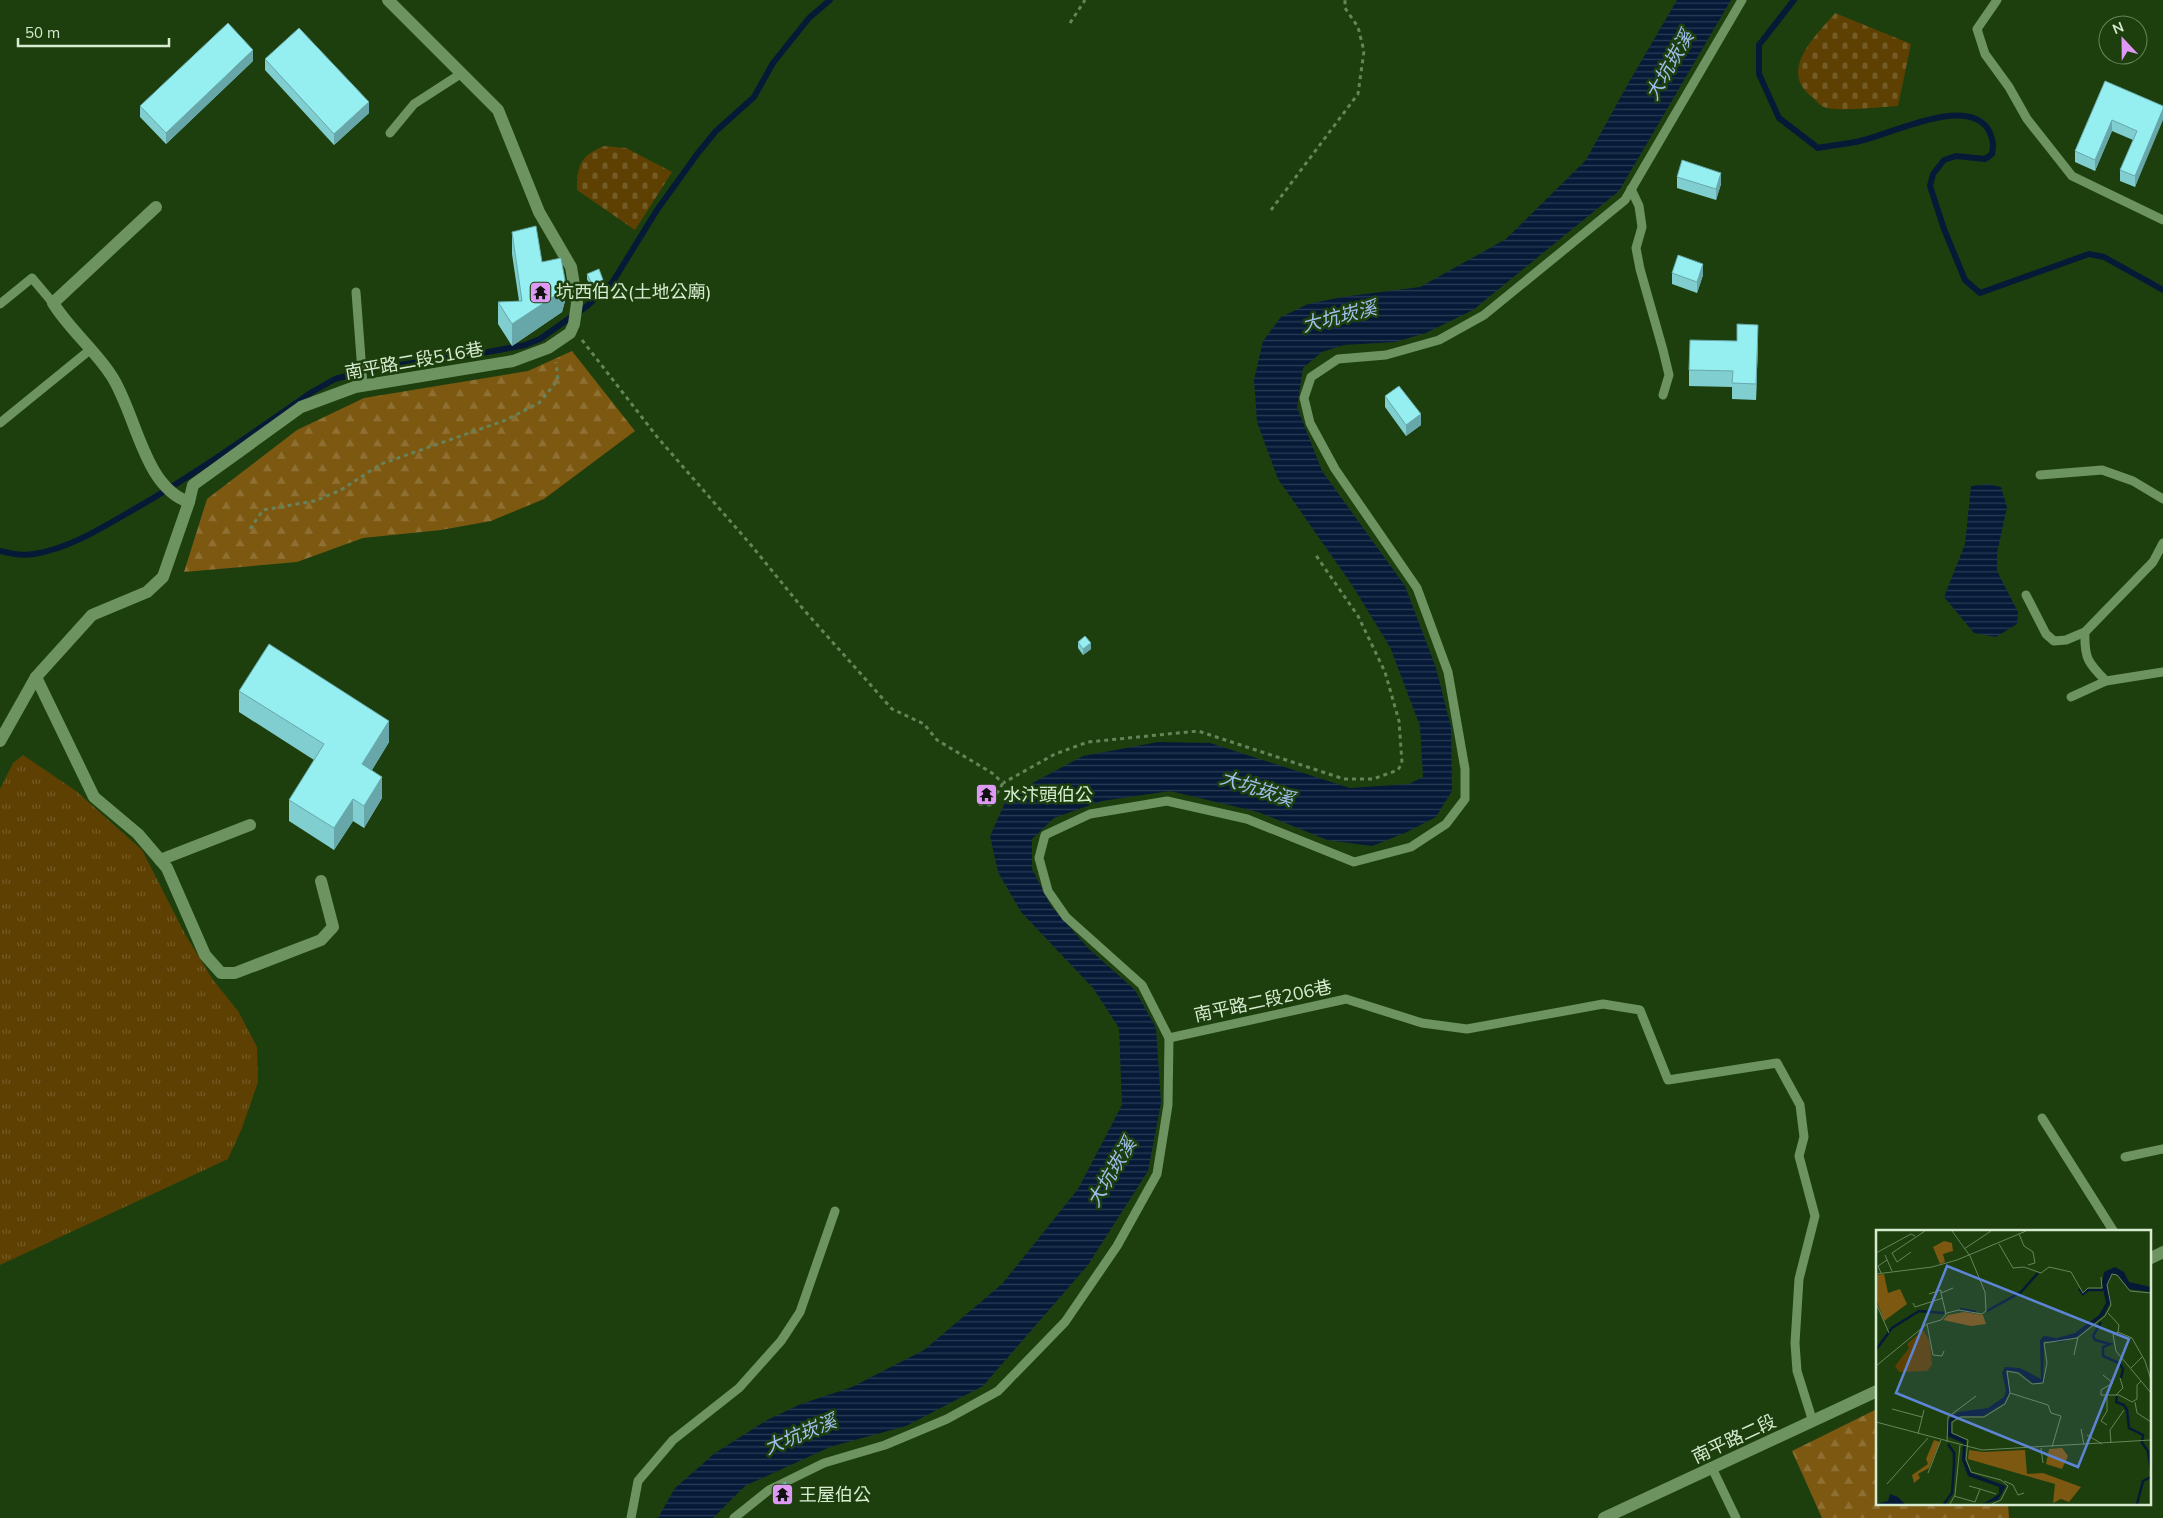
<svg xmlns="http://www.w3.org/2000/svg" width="2163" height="1518" font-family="Mulish,'Noto Sans TC',sans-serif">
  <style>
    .grass { fill: url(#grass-tufts) }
    .forest { fill: url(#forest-firs) }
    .cemetery { fill: url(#cemetery-stones) }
    .water { fill: url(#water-rules) }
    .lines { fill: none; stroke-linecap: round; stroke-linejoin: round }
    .stream { stroke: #061a38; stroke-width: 6 }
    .path { stroke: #66835a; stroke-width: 3; stroke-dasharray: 4 4; stroke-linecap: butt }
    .service { stroke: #6d9360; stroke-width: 9 }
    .minor { stroke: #6d9360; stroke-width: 12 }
    .tertiary { stroke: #6d9360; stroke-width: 12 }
    .wall { fill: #80cecf }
    .shaded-wall { fill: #68a7a9 }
    .building { fill: #95eff1; stroke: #68a7a9 }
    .labels { text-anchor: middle; stroke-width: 5; stroke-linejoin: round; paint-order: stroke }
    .poi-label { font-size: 18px; fill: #d6ebcf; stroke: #1d3f0e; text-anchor: start }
    .street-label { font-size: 18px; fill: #d6ebcf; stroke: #1d3f0e }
    .water-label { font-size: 19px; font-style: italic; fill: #a1c0ef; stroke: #1d3f0e }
    .inset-river { fill: none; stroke: #061a38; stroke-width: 2.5 }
    .inset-road { fill: none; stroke: #67845b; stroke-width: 1 }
    .view { fill: #5e85d5; fill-opacity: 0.15; stroke: #5e85d5; stroke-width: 2.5 }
    .inset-edge { fill: none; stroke: #d6ebcf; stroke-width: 2.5 }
  </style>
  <defs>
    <pattern id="grass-tufts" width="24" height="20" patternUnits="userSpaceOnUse" patternTransform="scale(1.25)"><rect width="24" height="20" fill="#5e4002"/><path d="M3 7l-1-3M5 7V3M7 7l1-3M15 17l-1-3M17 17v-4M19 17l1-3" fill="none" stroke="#745c26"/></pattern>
    <pattern id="forest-firs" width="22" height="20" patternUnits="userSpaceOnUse" patternTransform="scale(1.25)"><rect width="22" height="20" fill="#7d5811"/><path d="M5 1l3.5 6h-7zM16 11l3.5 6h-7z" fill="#8f7033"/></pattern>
    <pattern id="cemetery-stones" width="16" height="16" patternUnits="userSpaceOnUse" patternTransform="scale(1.25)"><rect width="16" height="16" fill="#5e4002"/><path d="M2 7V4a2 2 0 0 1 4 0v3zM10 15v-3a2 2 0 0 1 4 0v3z" fill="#745c26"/></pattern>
    <pattern id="water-rules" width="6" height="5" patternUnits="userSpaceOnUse" patternTransform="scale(1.25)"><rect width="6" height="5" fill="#061a38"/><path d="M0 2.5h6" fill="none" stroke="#2a3b54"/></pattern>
  </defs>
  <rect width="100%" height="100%" fill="#1d3f0e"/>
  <!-- grass -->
  <path class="grass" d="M23 755 76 791 142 850 185 934 213 980 238 1011 257 1047 258 1082 242 1128 228 1159 0 1265V789L13 763Z"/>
  <!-- forest -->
  <g class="forest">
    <path d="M572 351 635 431 544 499 491 521 441 530 363 538 297 562 184 572 207 499 297 430 364 398 528 371Z"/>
    <path d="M1877 1409V1504H2008L2009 1518H1822L1792 1451Z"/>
  </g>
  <!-- cemetery -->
  <g class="cemetery">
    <path d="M1835 13 1911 44 1898 106C1883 107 1835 112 1824 107 1820 106 1816 100 1812 97 1778 70 1815 37 1835 13Z"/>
    <path d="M604 146 626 148 672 172 635 230 577 190C577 165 580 156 604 146Z"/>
  </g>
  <!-- water -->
  <g class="water">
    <path d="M1677 0H1731L1619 191 1473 310 1426 333 1395 342 1344 345 1322 352 1303 368 1297 407 1322 471 1405 586 1436 668 1451 727 1452 791 1436 817 1405 833 1372 846 1327 840 1258 812 1170 791 1102 801 1054 818 1032 839V869L1051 906 1089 949 1135 990 1156 1028 1161 1103 1148 1171 1088 1265 983 1386 906 1426 830 1447 745 1486 713 1518H658L675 1488 715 1453 767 1420 801 1404 852 1387 924 1350 1002 1284 1078 1189 1122 1105 1119 1028 1093 988 1021 912 998 872 990 836 1008 796 1083 756 1158 742 1210 743 1350 788 1409 784 1423 777 1420 726 1390 647 1352 585 1278 479 1257 422 1254 380 1263 341 1281 317 1308 304 1342 297 1420 287 1506 239 1586 160 1629 82Z"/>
    <path d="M1988 484 2001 487 2007 507 1997 553V571L2018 612 2017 624 1996 637 1974 633 1944 597 1965 544 1971 486Z"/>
  </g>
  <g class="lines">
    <!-- stream -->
    <g class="stream">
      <path d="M1794 0 1759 45V74L1779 118 1818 148C1833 145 1849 144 1864 140 1893 133 1966 96 1988 129 1993 138 1994 144 1992 154L1985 159 1956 156 1944 160 1933 174 1930 186 1944 229 1965 280 1980 293 2089 254 2104 257 2163 290"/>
      <path d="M0 551C11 554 23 556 34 554 66 549 97 531 124 515 190 478 250 435 312 392L335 379 372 369 488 352 525 345 540 339 587 306 612 283 657 210 698 153 716 131 754 97 773 63 809 18 830 0"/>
    </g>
    <!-- path -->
    <g class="path">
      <path d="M1070 23 1085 0"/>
      <path d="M1271 210 1358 94 1364 51 1358 27 1345 8V0"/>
      <path d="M582 340 658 438 751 545 804 610 892 709 924 724 937 740 992 773 1003 783 1055 754 1088 742 1198 731 1344 779H1373L1398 770 1402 763 1399 721 1385 672 1358 616 1315 554"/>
      <path d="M250 529 263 510 314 501 341 490 381 464 506 420 539 403 558 380 556 362"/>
      <path d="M990 795 994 798"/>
      <path d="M979 804 990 805 1003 783"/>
    </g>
    <!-- service -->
    <g class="service">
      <path d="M1997 0 1977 29 1985 54 2009 87 2027 119 2072 176 2163 220"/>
      <path d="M390 133 414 104 462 73"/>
      <path d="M1631 189 1639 206 1642 227 1636 248 1640 269 1663 350 1669 375 1663 395"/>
      <path d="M356 292 363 385"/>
      <path d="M0 304 32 278 53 303"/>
      <path d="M0 423 91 349"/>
      <path d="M2040 475 2102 470 2133 481 2163 499"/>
      <path d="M2163 543 2153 562 2085 632C2084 658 2088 663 2106 681L2163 672"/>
      <path d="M2026 595 2046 634 2054 641 2066 640 2085 632"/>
      <path d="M2071 697 2106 681"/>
      <path d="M1169 1038 1346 999 1422 1023 1467 1029 1603 1004 1640 1010 1668 1080 1777 1063 1800 1105 1804 1137 1799 1156 1815 1216 1799 1279 1795 1343 1797 1371 1813 1422"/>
      <path d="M2042 1118 2114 1232"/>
      <path d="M2125 1157 2163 1149"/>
      <path d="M1712 1468 1736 1518"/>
      <path d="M631 1518 638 1481 673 1440 739 1388 781 1341 800 1312 835 1211"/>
      <path d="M734 1518 769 1490 824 1463 885 1445 947 1419 998 1391 1065 1322 1117 1246 1157 1174 1168 1105 1169 1038 1142 985 1066 917 1048 891 1039 858 1045 835 1090 814 1167 801 1247 819 1354 862 1411 847 1446 824 1465 799V769L1448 672 1417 588 1335 469 1310 423 1304 398 1311 377 1338 359 1386 355 1439 340 1484 315 1625 200 1742 0"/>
    </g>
    <!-- minor -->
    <g class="minor">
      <path d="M156 207 53 303C70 330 94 349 111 375 136 412 143 487 189 502"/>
      <path d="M36 677 94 797 138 834 167 868 205 955 221 973H235L321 940 333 927 321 881"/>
      <path d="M0 741 36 677 92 615 147 592 163 577 189 502 193 485 301 407 355 387 513 361 548 348 570 333 574 324 577 303 571 267 539 212 498 110 388 0"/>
      <path d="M160 860 250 825"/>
    </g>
    <!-- tertiary -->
    <g class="tertiary">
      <path d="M2149 1259 2163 1252"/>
      <path d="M1604 1518 1877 1391"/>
    </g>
  </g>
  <!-- wall -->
  <g class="wall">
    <path d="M265 59 369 113 334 145 265 70Z"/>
    <path d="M253 61 166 144 140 117V106Z"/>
    <path d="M2105 81 2163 106 2135 187 2120 181V170L2133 140 2112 131 2095 171 2075 162V151Z"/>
    <path d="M1677 177 1721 184 1716 200 1677 188Z"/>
    <path d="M512 232 542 262 565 301 562 312 512 346 498 324V302L519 301 512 254Z"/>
    <path d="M1672 273 1703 275 1697 293 1672 284Z"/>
    <path d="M587 274 603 285 592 290 587 279Z"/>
    <path d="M1758 341 1756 400 1732 399V387L1689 386V370Z"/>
    <path d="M1385 396 1421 425 1406 436 1385 407Z"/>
    <path d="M1078 642 1091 649 1083 655 1078 648Z"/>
    <path d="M239 691 389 742 372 770 382 798 364 828 353 821 334 850 289 821V800L314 760 239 712Z"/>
    <path d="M776 1486 790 1499 781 1503 776 1491Z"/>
  </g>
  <!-- shaded-wall -->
  <g class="shaded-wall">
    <path d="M253 50V61L166 144V133Z"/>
    <path d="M369 102V113L334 145V134Z"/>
    <path d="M2163 109V120L2135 187V176Z"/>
    <path d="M2112 120V131L2095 171V160Z"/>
    <path d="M1721 173V184L1716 200V189Z"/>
    <path d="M1703 264V275L1697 293V282Z"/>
    <path d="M565 280V301L562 312 512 346V324Z"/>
    <path d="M603 280V285L592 290V284Z"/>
    <path d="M1758 325V341L1756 400V384Z"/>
    <path d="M1421 414V425L1406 436V425Z"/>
    <path d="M1091 643V649L1083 655V649Z"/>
    <path d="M389 721V742L362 786V764Z"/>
    <path d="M382 777V798L364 828V806Z"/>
    <path d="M353 799V821L334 850V828Z"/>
    <path d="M790 1494V1499L781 1503V1497Z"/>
  </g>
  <!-- building -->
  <g class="building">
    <path d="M228 23 253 50 166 133 140 106Z"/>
    <path d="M299 28 369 102 334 134 265 59Z"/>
    <path d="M2105 81 2163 106V109L2135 176 2120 170 2137 131 2112 120 2095 160 2075 151Z"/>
    <path d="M1682 160 1721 173 1716 189 1677 177Z"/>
    <path d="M536 226 542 262 561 258 565 280 562 291 512 324 498 302 522 301 512 232Z"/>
    <path d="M1678 255 1703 264 1697 282 1672 273Z"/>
    <path d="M599 269 603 280 592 284 587 274Z"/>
    <path d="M1737 324 1758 325 1756 384 1732 383 1733 371 1689 370 1690 340 1737 341Z"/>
    <path d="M1399 386 1421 414 1406 425 1385 396Z"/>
    <path d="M1085 636 1091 643 1083 649 1078 642Z"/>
    <path d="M269 644 389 721 362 764 382 777 364 806 353 799 334 828 289 800 324 744 239 691Z"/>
    <path d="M786 1482 790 1494 781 1497 776 1486Z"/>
  </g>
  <!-- icons -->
  <defs>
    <symbol id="temple-square" viewBox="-11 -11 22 22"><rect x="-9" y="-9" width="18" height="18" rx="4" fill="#dd99f3" stroke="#1d3f0e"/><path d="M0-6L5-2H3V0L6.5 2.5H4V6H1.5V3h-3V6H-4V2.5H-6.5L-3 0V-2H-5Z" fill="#111"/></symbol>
  </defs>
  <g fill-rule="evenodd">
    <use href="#temple-square" x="528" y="280" width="25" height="25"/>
    <use href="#temple-square" x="974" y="782" width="25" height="25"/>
    <use href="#temple-square" x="770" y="1482" width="25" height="25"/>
  </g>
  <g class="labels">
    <!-- poi labels -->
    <g class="poi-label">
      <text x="556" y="298">坑西伯公(土地公廟)</text>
      <text x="1003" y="801">水汴頭伯公</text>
      <text x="799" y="1501">王屋伯公</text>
    </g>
    <!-- street labels -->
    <g class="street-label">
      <text transform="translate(414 361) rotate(-10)" y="6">南平路二段516巷</text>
      <text transform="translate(1263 1001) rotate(-12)" y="6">南平路二段206巷</text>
      <text transform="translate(1734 1439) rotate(-25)" y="6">南平路二段</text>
    </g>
    <!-- water labels -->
    <g class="water-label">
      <text transform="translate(1669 65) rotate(-60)" y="7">大坑崁溪</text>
      <text transform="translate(1339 316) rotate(-14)" y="7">大坑崁溪</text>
      <text transform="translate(1257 788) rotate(18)" y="7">大坑崁溪</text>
      <text transform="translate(1111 1172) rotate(-59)" y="7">大坑崁溪</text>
      <text transform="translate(800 1434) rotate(-22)" y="7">大坑崁溪</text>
    </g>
  </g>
  <!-- overview -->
  <g transform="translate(1876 1230)">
    <rect width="275" height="275" fill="#1d3f0e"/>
    <path d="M47 100 54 112 56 135 51 141 23 142 19 136 33 118 31 114Z" fill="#5e4002"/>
    <path d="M68 11 76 13 77 21 67 24 69 32 64 34 57 17ZM8 44 12 63 24 59 31 74 8 91 0 69V45ZM88 82 107 85 110 94 95 96 67 90 72 85ZM58 210 64 212 53 238 42 244 44 248 38 253 36 245 52 234 50 229ZM186 218 192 226 186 239 170 234 173 219ZM93 220 107 222 149 220 151 244 167 243 205 257 193 272 185 269 177 273 179 254 92 229Z" fill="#7d5811"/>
    <path d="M239 37 248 42 253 52 275 57V62L253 59 242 45 236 44 231 55 235 71 228 85 201 107 185 112 168 111 167 152 158 154 143 142 130 141 134 162 128 173 107 186H83L75 192V203L90 210 89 230 95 243 130 256 122 270 107 274 123 264V257L92 246 86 230 87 213 71 206 72 190 82 182 112 178 128 167 130 160 126 143 129 137 144 138 165 149 164 110 168 106 181 108 199 103 223 85 230 73 226 54 228 42ZM14 264 22 267 29 274H0L12 271Z" fill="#061a38"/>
    <path class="inset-river" d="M203 59 207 64 212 60H227M84 79 100 82M111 81 145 62 162 43M225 92 217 106 219 110 234 114 227 117V126L243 133 247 139 245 148M0 120 16 98 43 81 68 83M241 166 240 172 248 175 251 180 253 198 267 205 266 213 272 221 275 241M68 274 76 263 78 235V223L72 214M261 274 267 251 275 247"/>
    <path class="inset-road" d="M143 4 148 16 157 22 159 33 152 35M123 14 137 38 148 37 165 43 173 37 195 42 207 63 212 58H226L225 47M88 19 115 1M35 22 21 32 16 23 49 1M0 23 35 4 39 6M9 25 16 41M5 43 2 36 11 30M0 44 56 37 81 30 150 1M53 64 65 60V63M0 73 13 103M37 73 39 77 67 68M232 83 243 95 242 102 256 108 269 131 275 150M70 84 65 63 77 58M51 94 57 125 66 126 68 121M242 102 237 105 240 121 275 163M198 125 202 107M0 136 51 94 65 90 71 83 83 80 106 84 110 81 109 62 94 26 76 1M255 138 266 127M227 145 237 153 225 160V165H243L256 172 261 169V155L265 151M134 163 172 175 175 183 185 186 176 217M240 165 247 158 244 148M231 166V181L225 191 231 195M259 172 261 183 275 192M16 179 46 187M0 192 106 220 275 210M205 199 208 215M42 204 48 180M211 205 226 214M71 212 72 187 100 166M235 213 234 200 248 180M165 218 167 233M52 243 65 210M128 251 137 255 142 265 148 263M11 254 52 208M104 259 120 264M78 266 99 272 104 259 93 256M74 274 79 265 84 215M116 274 125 270 132 256 125 250 95 242 90 229 92 210 76 203V192L85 187H108L129 174 134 163 131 141 142 143 156 154 167 153 171 133 168 113 201 108 229 86 235 75 231 55 236 44 241 45 254 61 275 63"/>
    <path class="view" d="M71 36 253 109 202 237 20 163Z"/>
    <rect width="275" height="275" class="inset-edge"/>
  </g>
  <!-- north arrow -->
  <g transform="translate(2123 40) rotate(338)"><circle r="24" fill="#1d3f0e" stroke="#67845b"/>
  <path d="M0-4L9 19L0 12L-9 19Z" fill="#dd99f3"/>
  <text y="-8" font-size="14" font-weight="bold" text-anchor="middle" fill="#d6ebcf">N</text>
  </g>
  <!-- scale -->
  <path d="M18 38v8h151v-8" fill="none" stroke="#d6ebcf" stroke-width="2.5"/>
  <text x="25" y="38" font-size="15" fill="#d6ebcf" stroke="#1d3f0e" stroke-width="4" paint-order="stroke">50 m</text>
</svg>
